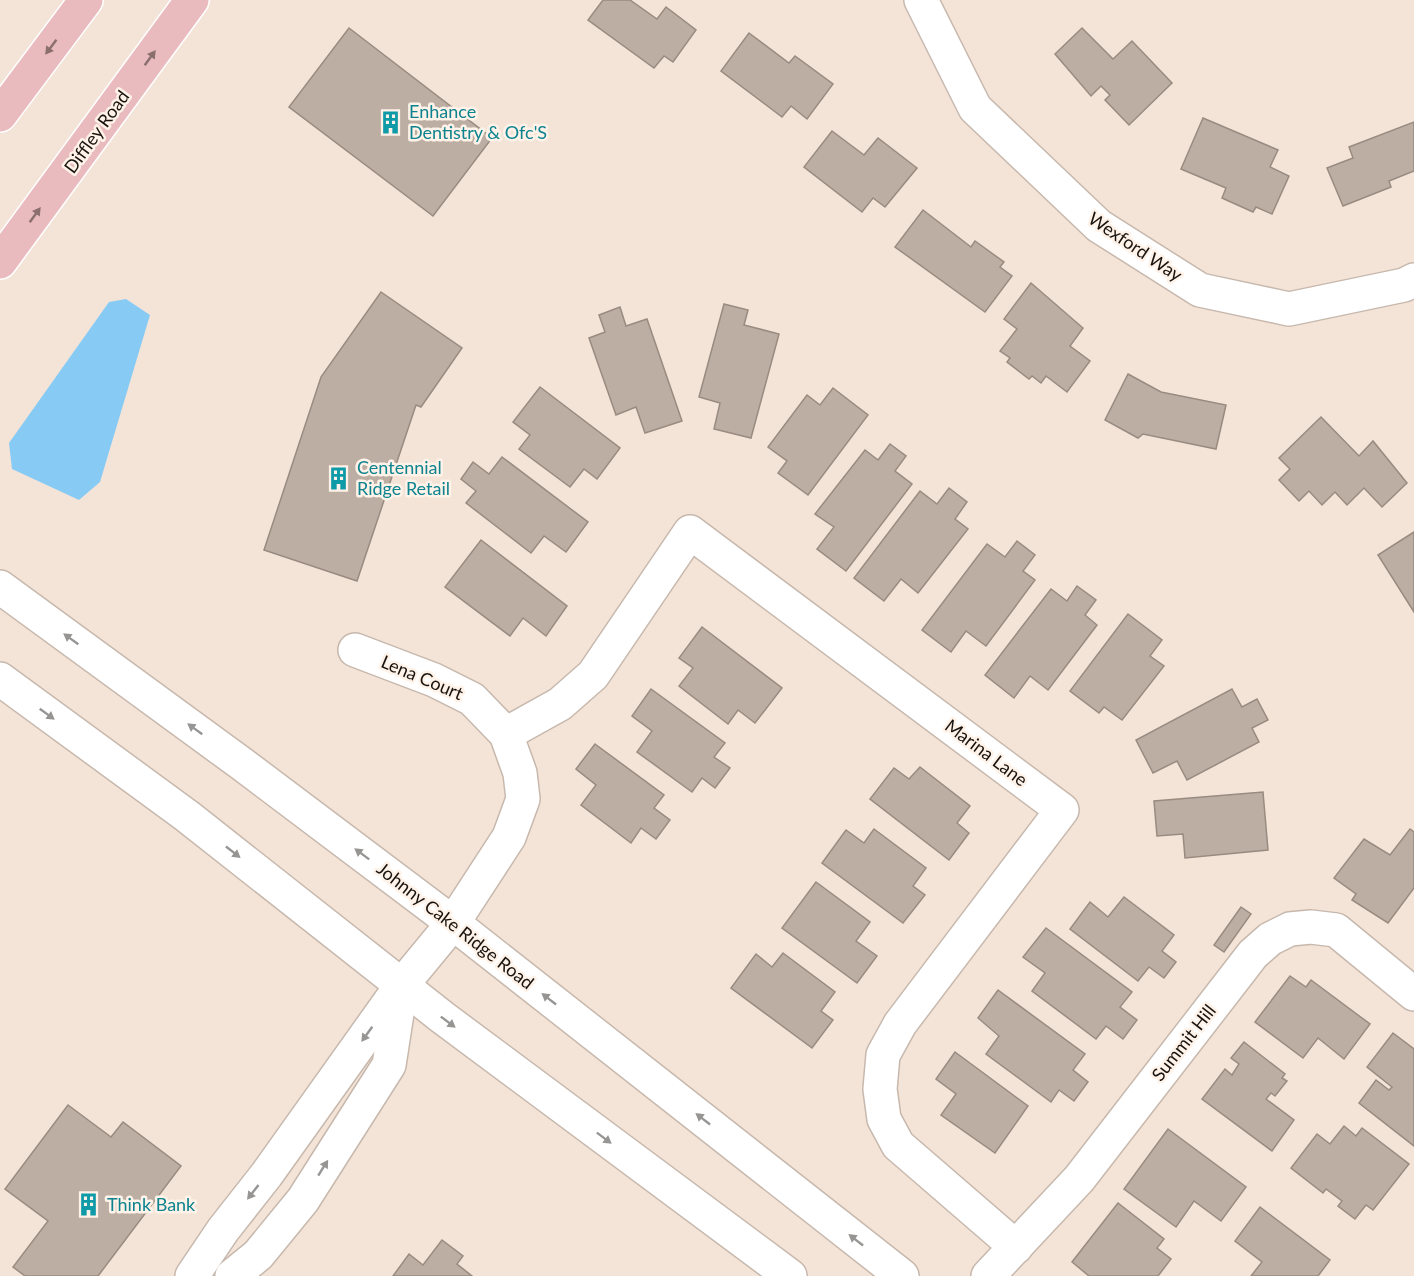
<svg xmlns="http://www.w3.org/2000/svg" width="1414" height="1276" font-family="Lato,sans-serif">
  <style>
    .water { fill: #87cbf5 }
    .building { fill: #bdaea3; stroke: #998b80; stroke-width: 1.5 }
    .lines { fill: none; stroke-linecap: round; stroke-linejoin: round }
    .minor-casing { stroke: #c7b8ad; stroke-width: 36 }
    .major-casing { stroke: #fff; stroke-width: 36 }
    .minor { stroke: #fff; stroke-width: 33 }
    .major { stroke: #e9bbbe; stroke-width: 33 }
    .oneway { fill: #8b6f6f }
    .oneway2 { fill: #979593 }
    .labels { text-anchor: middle; stroke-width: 5; stroke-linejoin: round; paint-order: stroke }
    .culture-label { font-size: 18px; fill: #0d838f; stroke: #fff2e8; text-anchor: start }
    .street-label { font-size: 18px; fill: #18130f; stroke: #fff2e8 }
  </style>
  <rect width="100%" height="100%" fill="#f4e4d8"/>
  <!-- water -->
  <path class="water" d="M126 299 150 315 100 482 79 500 12 469 9 443 109 302Z"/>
  <!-- building -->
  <g class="building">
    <path d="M603 0H630L657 19 666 7 696 30 673 62 664 56 654 68 588 20Z"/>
    <path d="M349 28 492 138 433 216 289 107Z"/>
    <path d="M1082 28 1113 59 1132 41 1172 83 1129 125 1105 100 1110 95 1101 86 1091 96 1055 54Z"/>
    <path d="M749 33 789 63 795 56 833 84 807 119 791 106 782 117 721 71Z"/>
    <path d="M1203 118 1278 150 1270 167 1289 176 1272 214 1256 207 1253 212 1222 198 1226 188 1181 169Z"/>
    <path d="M1414 122V171L1389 181 1391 187 1343 206 1327 168 1353 158 1349 147Z"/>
    <path d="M832 131 864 155 878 138 917 168 885 207 873 198 862 212 804 167Z"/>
    <path d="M923 210 971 247 975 241 1004 262 1000 267 1012 276 985 312 895 247Z"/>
    <path d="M1031 283 1083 328 1070 346 1090 361 1067 392 1046 376 1041 383 1032 376 1029 379 1007 362 1010 358 1000 351 1017 329 1004 319Z"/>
    <path d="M381 292 462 348 421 407 416 405 357 581 264 550 321 377Z"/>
    <path d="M724 304 748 310 744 325 779 334 751 438 714 429 720 403 699 397Z"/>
    <path d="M620 307 626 326 647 319 682 421 645 433 636 407 616 415 589 338 605 332 599 315Z"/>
    <path d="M1128 374 1161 392 1226 405 1216 449 1143 434 1138 438 1105 420Z"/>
    <path d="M540 387 620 448 597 479 584 469 570 487 519 449 530 435 513 422Z"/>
    <path d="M833 388 868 415 808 495 778 473 787 461 768 447 807 395 820 405Z"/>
    <path d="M1321 417 1359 456 1373 441 1407 483 1382 507 1364 488 1347 505 1335 492 1322 505 1309 491 1299 501 1279 480 1290 469 1279 458Z"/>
    <path d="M890 444 906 456 895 471 912 484 846 571 817 549 834 527 815 514 865 450 878 460Z"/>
    <path d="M502 457 588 522 566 552 544 536 531 553 466 503 476 491 461 479 473 462 489 474Z"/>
    <path d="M949 488 967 502 955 519 968 529 918 593 901 579 884 601 854 578 920 491 937 504Z"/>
    <path d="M1414 532V612L1378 555Z"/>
    <path d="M481 540 567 606 546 636 523 618 510 636 445 587Z"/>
    <path d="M1017 541 1035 555 1023 571 1035 580 986 646 966 631 951 652 922 630 987 544 1005 557Z"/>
    <path d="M1077 586 1096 600 1085 615 1097 625 1048 690 1030 676 1014 698 985 675 1051 589 1067 601Z"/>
    <path d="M1128 614 1162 640 1150 656 1164 666 1122 720 1104 707 1099 713 1070 691Z"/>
    <path d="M702 627 782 688 755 723 738 710 728 724 679 686 693 668 679 658Z"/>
    <path d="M651 689 725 743 714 757 730 768 715 788 702 778 692 792 637 752 652 731 632 716Z"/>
    <path d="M1232 689 1242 707 1257 699 1268 720 1252 728 1259 742 1187 780 1177 761 1153 773 1136 740Z"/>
    <path d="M595 744 664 795 654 808 670 820 656 839 641 828 631 843 581 805 596 785 576 769Z"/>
    <path d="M920 767 970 806 957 823 969 833 949 860 870 799 894 768 909 779Z"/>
    <path d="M1263 792 1268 850 1185 858 1183 834 1157 836 1154 801Z"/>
    <path d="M874 829 926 868 913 886 925 895 903 923 822 863 846 830 864 843Z"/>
    <path d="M1410 829 1414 832V888L1388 923 1352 900 1356 894 1334 878 1364 839 1390 855Z"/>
    <path d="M816 882 870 922 856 941 877 956 857 983 782 928Z"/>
    <path d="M1124 897 1174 935 1162 951 1176 962 1164 978 1149 967 1138 981 1070 929 1090 902 1108 917Z"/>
    <path d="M1241 907 1251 914 1224 952 1214 945Z"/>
    <path d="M1046 928 1132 992 1120 1007 1137 1020 1123 1039 1106 1026 1096 1039 1032 991 1045 973 1023 957Z"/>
    <path d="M783 953 835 992 821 1011 833 1020 812 1048 731 988 756 954 772 967Z"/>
    <path d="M1290 976 1306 987 1311 980 1370 1024 1344 1059 1318 1038 1303 1058 1255 1022Z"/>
    <path d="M998 990 1085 1054 1073 1070 1088 1082 1074 1101 1059 1090 1051 1102 986 1054 999 1036 978 1018Z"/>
    <path d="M1393 1033 1414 1049V1146L1359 1103 1376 1080 1389 1090 1392 1087 1367 1067Z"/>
    <path d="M1244 1042 1285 1074 1282 1078 1287 1081 1275 1096 1271 1093 1266 1099 1294 1120 1272 1151 1202 1099 1225 1069 1232 1075 1239 1064 1231 1058Z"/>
    <path d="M955 1052 1028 1106 995 1153 941 1115 956 1094 936 1079Z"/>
    <path d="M68 1105 111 1137 123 1122 181 1166 98 1276H25L13 1267 48 1221 5 1189Z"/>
    <path d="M1344 1126 1356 1136 1362 1128 1409 1164 1373 1210 1366 1205 1355 1219 1338 1206 1342 1201 1326 1189 1323 1193 1291 1168 1317 1134 1330 1144Z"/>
    <path d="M1168 1129 1246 1187 1221 1221 1194 1201 1176 1227 1124 1189Z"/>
    <path d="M1118 1203 1164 1239 1157 1248 1171 1259 1158 1276H1089L1072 1262Z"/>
    <path d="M1260 1207 1330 1260 1318 1276H1251L1262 1262 1235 1241Z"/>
    <path d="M442 1240 463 1256 457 1264 472 1276H393L409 1254 423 1265Z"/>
  </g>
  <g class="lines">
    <defs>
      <g id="minor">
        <path d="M921 0 975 108 1099 226 1200 290 1289 309 1404 285 1414 280"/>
        <path d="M0 587 242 764 453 923 902 1276"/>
        <path d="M0 679 187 816 442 1017 790 1276"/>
        <path d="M506 734 560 704 593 675 690 532 1062 810 900 1024 883 1055 880 1089 884 1119 898 1145 1016 1247"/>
        <path d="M192 1276 223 1230 267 1174 401 986 453 923 509 837 523 799 520 773 506 734 472 699 434 680 355 650"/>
        <path d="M232 1276 258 1255 303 1200 389 1065 400 994"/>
        <path d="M988 1276 1079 1179 1253 954 1270 939 1290 929 1311 927 1336 930 1414 994"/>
      </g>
      <g id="major">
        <path d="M0 115 86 0"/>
        <path d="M0 262 192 0"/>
      </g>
    </defs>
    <!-- minor casing -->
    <use href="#minor" class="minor-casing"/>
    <!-- major casing -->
    <use href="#major" class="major-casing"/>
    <!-- minor -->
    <use href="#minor" class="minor"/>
    <!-- major -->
    <use href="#major" class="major"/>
  </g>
  <!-- one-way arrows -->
  <defs><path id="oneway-solid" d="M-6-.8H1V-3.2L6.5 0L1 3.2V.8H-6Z" transform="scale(1.5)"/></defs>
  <g class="oneway">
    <use href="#oneway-solid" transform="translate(51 47) rotate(127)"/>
    <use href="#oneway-solid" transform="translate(150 58) rotate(-54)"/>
    <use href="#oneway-solid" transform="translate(35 215) rotate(-54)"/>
  </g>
  <g class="oneway2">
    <use href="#oneway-solid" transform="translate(71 639) rotate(-144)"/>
    <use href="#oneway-solid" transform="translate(47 714) rotate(36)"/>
    <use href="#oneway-solid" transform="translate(195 729) rotate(-144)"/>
    <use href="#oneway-solid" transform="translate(233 852) rotate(38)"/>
    <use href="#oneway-solid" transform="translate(362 854) rotate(-143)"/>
    <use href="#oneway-solid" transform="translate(549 999) rotate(-142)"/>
    <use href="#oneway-solid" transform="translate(448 1022) rotate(37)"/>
    <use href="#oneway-solid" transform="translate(367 1034) rotate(126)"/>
    <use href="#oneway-solid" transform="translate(703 1119) rotate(-142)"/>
    <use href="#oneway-solid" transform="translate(604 1138) rotate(37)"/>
    <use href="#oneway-solid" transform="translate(323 1168) rotate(-58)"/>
    <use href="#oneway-solid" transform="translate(253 1192) rotate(128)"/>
    <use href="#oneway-solid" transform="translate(856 1240) rotate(-142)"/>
  </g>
  <!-- icons -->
  <defs>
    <symbol id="building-bare" viewBox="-9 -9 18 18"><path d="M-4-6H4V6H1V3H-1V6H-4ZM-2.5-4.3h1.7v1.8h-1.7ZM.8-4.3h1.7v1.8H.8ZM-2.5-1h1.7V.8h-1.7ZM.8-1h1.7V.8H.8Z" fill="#0f9aa8" stroke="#fff2e8" stroke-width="2.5" paint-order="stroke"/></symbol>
  </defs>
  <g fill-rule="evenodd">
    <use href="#building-bare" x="374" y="106" width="33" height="33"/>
    <use href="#building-bare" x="322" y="462" width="33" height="33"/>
    <use href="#building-bare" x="72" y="1188" width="33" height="33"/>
  </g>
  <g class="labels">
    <!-- culture labels -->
    <g class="culture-label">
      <text x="409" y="118">Enhance<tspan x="409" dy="21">Dentistry &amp; Ofc'S</tspan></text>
      <text x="357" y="474">Centennial<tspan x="357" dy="21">Ridge Retail</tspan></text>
      <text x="107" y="1211">Think Bank</text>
    </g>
    <!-- street labels -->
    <g class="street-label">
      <text transform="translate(97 132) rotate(-54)" y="6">Diffley Road</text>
      <text transform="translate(1135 247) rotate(34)" y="6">Wexford Way</text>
      <text transform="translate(422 678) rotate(23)" y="6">Lena Court</text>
      <text transform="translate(986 753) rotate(37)" y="6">Marina Lane</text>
      <text transform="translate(455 926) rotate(38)" y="6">Johnny Cake Ridge Road</text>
      <text transform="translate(1184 1043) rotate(-52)" y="6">Summit Hill</text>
    </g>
  </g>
</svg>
